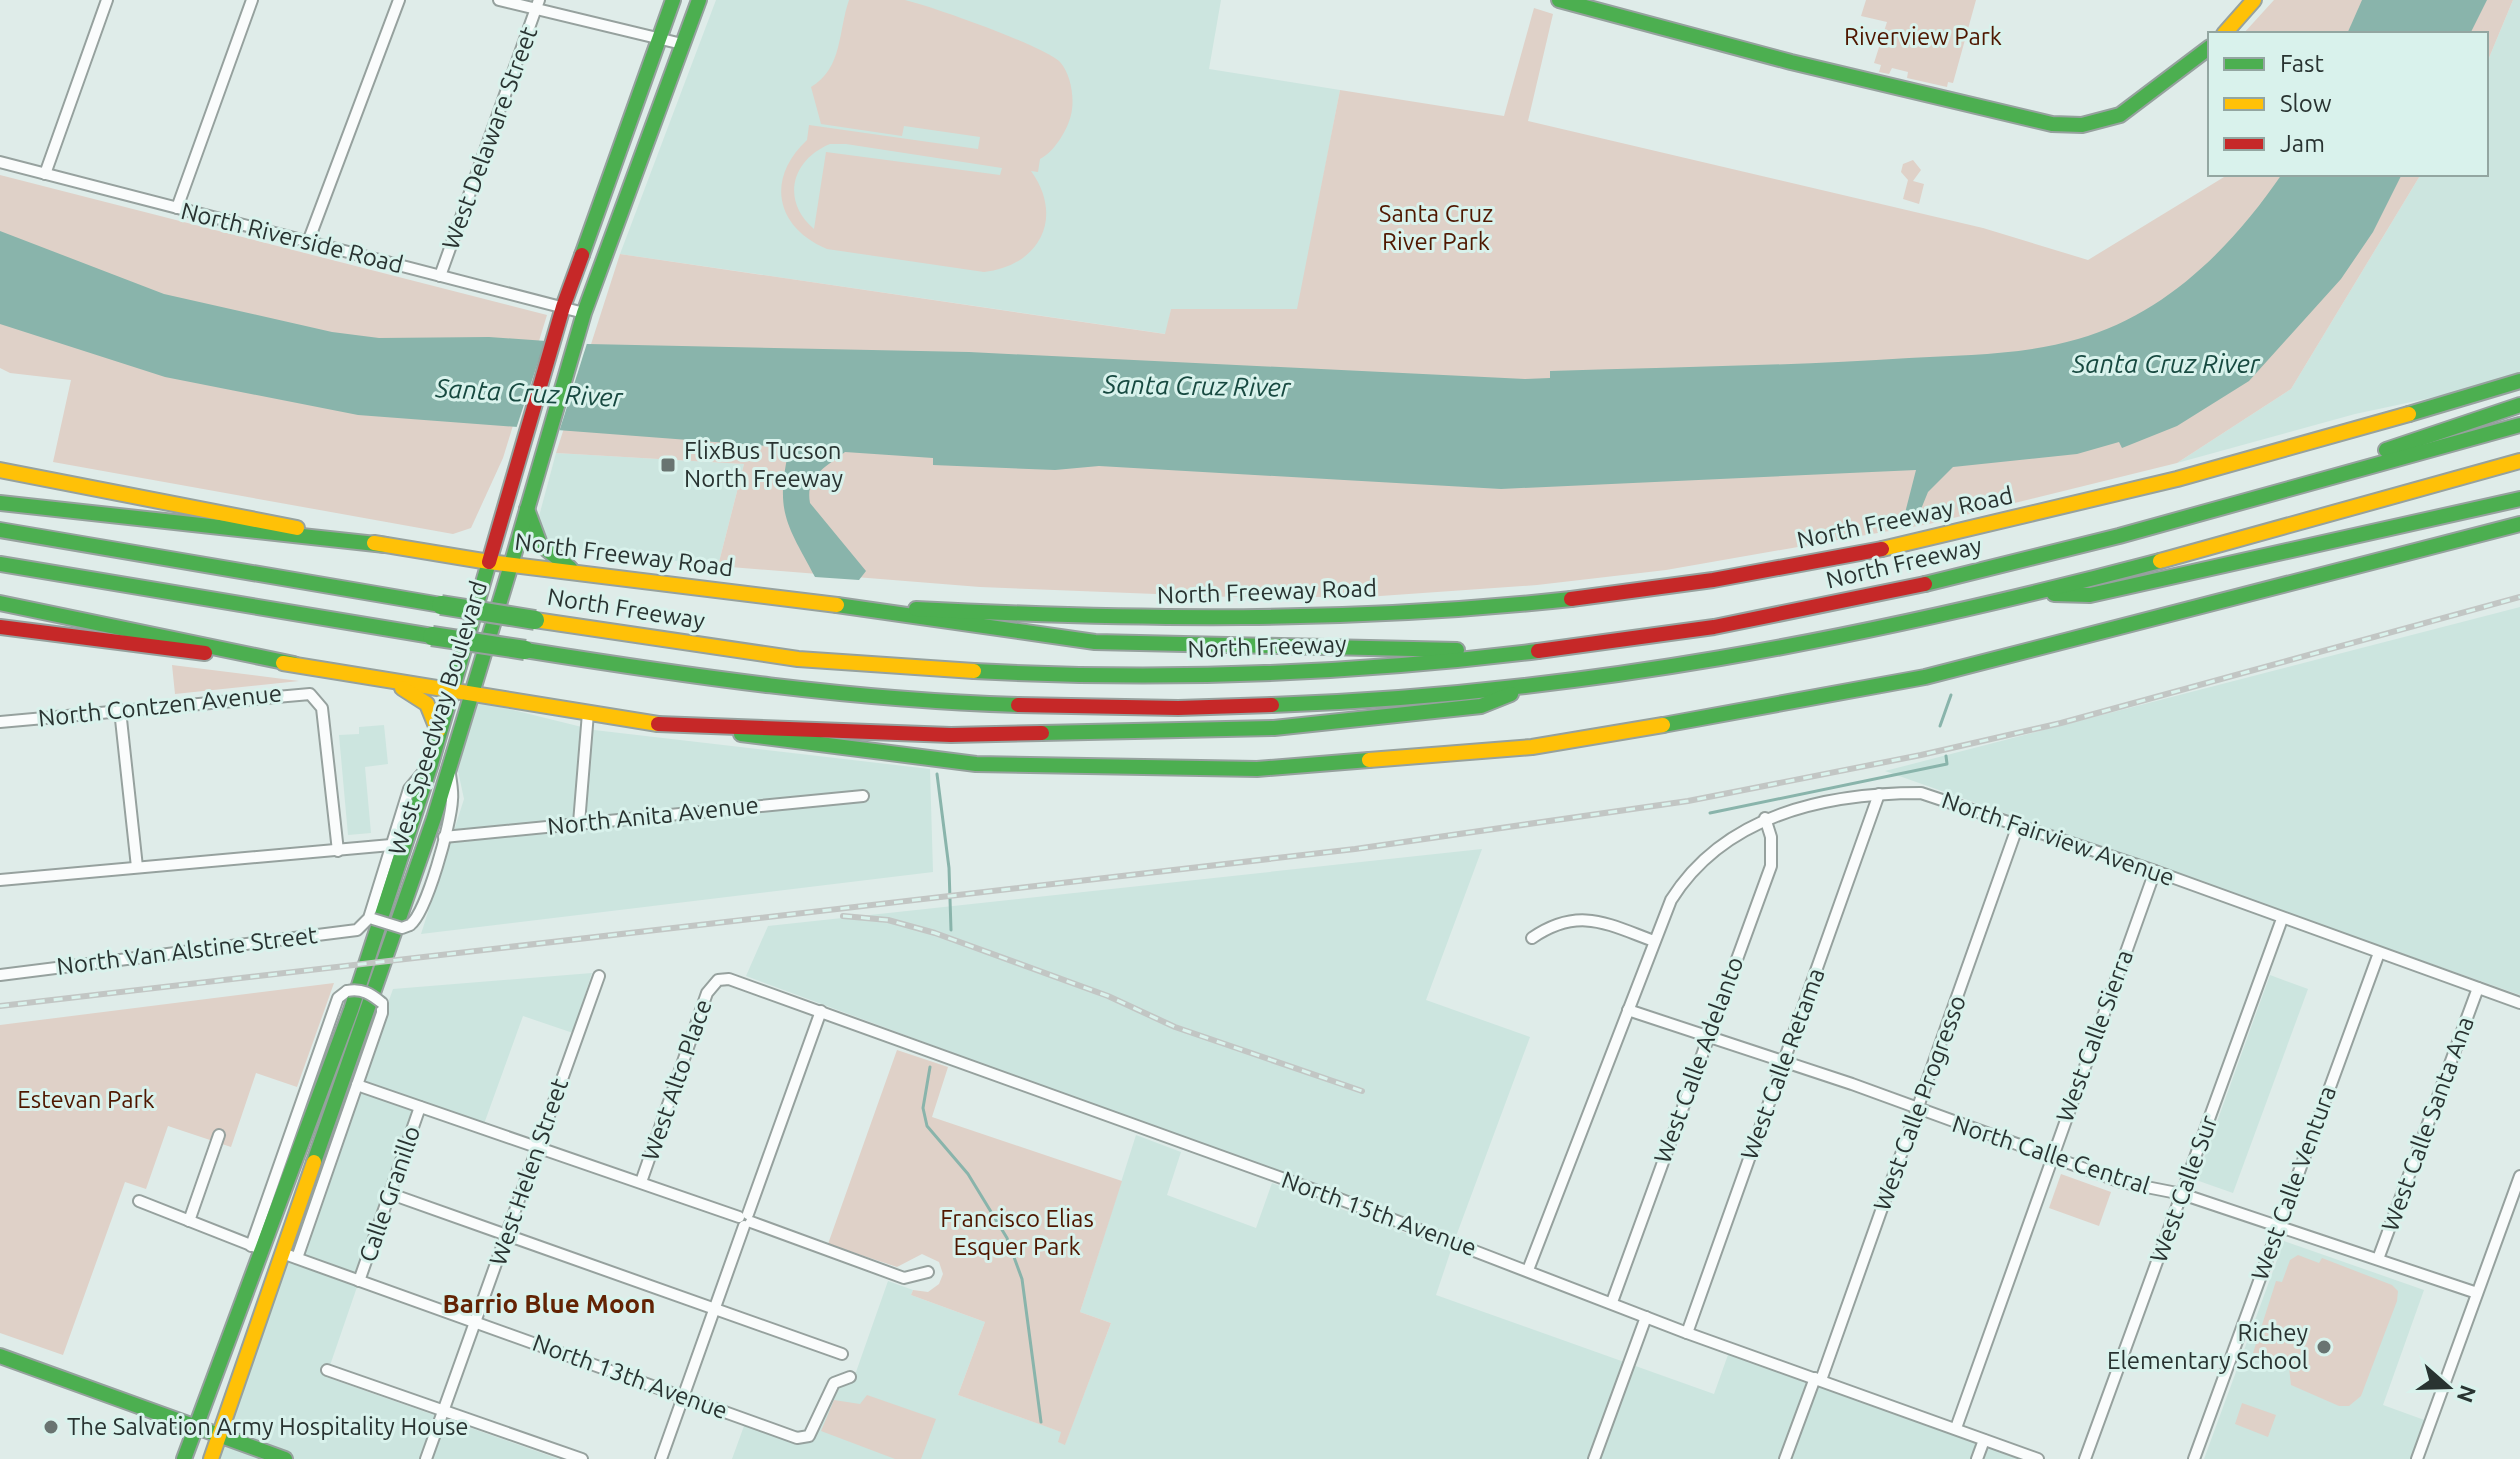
<svg xmlns="http://www.w3.org/2000/svg" width="2520" height="1459" font-family="Ubuntu,sans-serif">
  <style>
    .built { fill: #cce5df }
    .green { fill: #dfd1c8; fill-rule: evenodd }
    .water { fill: #89b4ab }
    .pier { fill: #dfece9 }
    .lines { fill: none; stroke-linecap: round; stroke-linejoin: round }
    .stream { stroke: #89b4ab; stroke-width: 3 }
    .street-casing { stroke: #96a19e; stroke-width: 14 }
    .fast-casing { stroke: #96a19e; stroke-width: 18 }
    .slow-casing { stroke: #96a19e; stroke-width: 18 }
    .jam-casing { stroke: #96a19e; stroke-width: 18 }
    .street { stroke: #fafcfc; stroke-width: 10 }
    .fast { stroke: #4caf50; stroke-width: 14 }
    .slow { stroke: #ffc107; stroke-width: 14 }
    .jam { stroke: #c62828; stroke-width: 14 }
    .rail-casing { stroke: #c2c6c4; stroke-width: 6 }
    .rail { stroke: #d9f2ec; stroke-width: 3; stroke-dasharray: 9; stroke-linecap: butt }
    .street-bridge-casing { stroke: #96a19e; stroke-width: 14; stroke-linecap: butt }
    .fast-bridge-casing { stroke: #96a19e; stroke-width: 22; stroke-linecap: butt }
    .street-bridge { stroke: #fafcfc; stroke-width: 10 }
    .fast-bridge { stroke: #4caf50; stroke-width: 18 }
    .poi-dot { fill: #697471; stroke: #d9f2ec; stroke-width: 3 }
    .labels { text-anchor: middle; stroke-width: 6; stroke-linejoin: round; paint-order: stroke }
    .park-label { font-size: 24px; fill: #4f1700; stroke: #d9f2ec }
    .street-label { font-size: 24px; fill: #293331; stroke: #d9f2ec }
    .poi-label { font-size: 24px; fill: #293331; stroke: #d9f2ec; text-anchor: start }
    .water-label { font-size: 26px; font-style: italic; fill: #174940; stroke: #d9f2ec }
    .neighbourhood-label { font-size: 26px; font-weight: bold; fill: #632304; stroke: #d9f2ec }
  </style>
  <rect width="100%" height="100%" fill="#dfece9"/>
  <!-- built -->
  <g class="built">
    <path d="M716 0H1221L1209 69 1340 90 1298 309H1171L1166 334 620 254Z"/>
    <path d="M2513 0H2520V372L2449 394 2355 414 2177 463 2291 389 2421 174H2486V65Z"/>
    <path d="M556 453 744 464 718 566 560 547 548 541 538 520Z"/>
    <path d="M2520 607V995L1885 771Z"/>
    <path d="M476 701 594 730 930 769 933 872 421 934 464 799 458 771Z"/>
    <path d="M384 725 388 764 365 767 371 833 348 835 339 735 359 734V727Z"/>
    <path d="M1482 849 1426 1000 1530 1037 1455 1239 746 976 768 926Z"/>
    <path d="M592 973 573 1033 523 1016 484 1124 360 1081 393 989Z"/>
    <path d="M2270 975 2308 989 2233 1193 2196 1180Z"/>
    <path d="M357 1088 418 1110 326 1377 559 1459H216L284 1260 298 1264Z"/>
    <path d="M1136 1135 1181 1152 1167 1195 1256 1228 1272 1183 1451 1250 1436 1295 1714 1394 1729 1352 2023 1459H732L748 1415 798 1434 809 1431 841 1375 856 1372 888 1281 913 1290 911 1295 985 1322 958 1395 1062 1432 1065 1444 1111 1323 1080 1312Z"/>
    <path d="M2284 1241 2424 1290 2383 1405 2427 1421 2413 1459H2204Z"/>
  </g>
  <!-- green -->
  <g class="green">
    <path d="M849 0C866 0 887 0 905 0 931 6 1044 46 1060 62 1071 74 1075 99 1071 115 1067 131 1054 152 1040 159L1038 172 1031 171C1065 218 1039 266 984 272L827 249C776 228 765 179 807 140L809 125 978 149 980 137 904 126 902 136 821 124 811 87C843 68 838 31 849 0ZM830 144H846L1002 168 1000 175 826 152 814 229C781 201 791 160 830 144Z"/>
    <path d="M1866 0H1976L1953 83 1948 82 1947 87 1907 78 1908 72 1892 68 1889 74 1879 72 1881 65 1874 63 1887 22 1861 16Z"/>
    <path d="M2274 0H2513L2486 65V34H2243Z"/>
    <path d="M1534 8 1553 14 1528 121 1983 228 2088 260 2229 174H2421L2291 389 2177 463 1929 524 1666 570 1537 585 1366 597H1232L980 587 718 566 744 464 556 453 620 254 1165 334 1171 309H1297L1340 90 1504 116Z"/>
    <path d="M1913 160 1921 170 1913 181 1924 184 1919 204 1903 199 1908 180 1901 172 1903 164Z"/>
    <path d="M0 175 547 315 503 458 471 528 453 534 53 462 71 380 10 373 0 368Z"/>
    <path d="M172 665 299 681 175 694Z"/>
    <path d="M334 983 297 1087 256 1073 231 1147 168 1126 146 1189 125 1182 63 1355 0 1333V1025Z"/>
    <path d="M897 1050 948 1067 932 1117 1122 1181 1080 1312 1111 1323 1065 1445 1058 1442 1061 1432 958 1395 985 1322 911 1295 913 1290 928 1292 939 1284 943 1274 939 1262 922 1254 897 1267 828 1244Z"/>
    <path d="M2061 1174 2111 1192 2099 1226 2049 1208Z"/>
    <path d="M2298 1255 2319 1263 2322 1258 2392 1285 2398 1291 2397 1301 2361 1396 2349 1406H2339L2291 1385 2289 1368 2253 1353 2276 1281 2282 1282 2290 1260Z"/>
    <path d="M867 1395 936 1419 921 1459H895L821 1431 834 1400 860 1404Z"/>
    <path d="M2242 1403 2276 1415 2268 1437 2235 1424Z"/>
  </g>
  <!-- water -->
  <g class="water">
    <path d="M2362 0H2487L2470 34H2347Z"/>
    <path d="M2282 174H2402L2373 232 2341 279 2249 381 2177 426 2122 448 2119 442 2077 454 1953 467 1928 492 1917 519 1909 520 1905 513 1916 470 1501 489 1099 466 1055 470 933 465V458L845 452C826 467 805 476 810 503L866 571 859 580 815 577C788 526 775 513 788 454L780 453 781 447 358 415 165 377 0 324V231L164 294 332 332 379 338 489 337 588 344 969 352 1525 379 1550 378V371C1670 367 1789 366 1909 358 1965 355 2024 355 2078 339 2166 314 2232 247 2282 174Z"/>
  </g>
  <!-- pier -->
  <path class="pier" d="M546 338 588 340 559 432 516 429Z"/>
  <g class="lines">
    <!-- stream -->
    <g class="stream">
      <path d="M1940 726 1951 695"/>
      <path d="M937 774 949 868 951 930"/>
      <path d="M1710 813 1947 764 1946 756"/>
      <path d="M930 1067 923 1108 927 1126 968 1174 1007 1238 1022 1279 1041 1422"/>
    </g>
    <defs>
      <g id="street">
        <path d="M499 0 682 44"/>
        <path d="M0 162 584 313"/>
        <path d="M45 174 107 0"/>
        <path d="M177 208 252 0"/>
        <path d="M308 242 399 0"/>
        <path d="M440 276 539 0"/>
        <path d="M120 710 137 867"/>
        <path d="M0 722 310 694 322 708 338 851"/>
        <path d="M579 823 588 713"/>
        <path d="M444 837 863 796"/>
        <path d="M0 880 391 845"/>
        <path d="M410 925C427 912 451 823 452 800 453 791 451 783 450 774"/>
        <path d="M1532 938C1579 906 1607 924 1654 941"/>
        <path d="M0 975 357 930 369 918 409 789 424 771"/>
        <path d="M1628 1010 1852 1084 2121 1182 2182 1194 2477 1293"/>
        <path d="M357 1085 739 1217"/>
        <path d="M641 1182 707 993 718 980 729 979 1337 1198 1687 1333 2038 1459"/>
        <path d="M391 1194 842 1354"/>
        <path d="M139 1201 256 1247"/>
        <path d="M748 1214 821 1011"/>
        <path d="M189 1221 219 1135"/>
        <path d="M751 1222 904 1278 928 1272"/>
        <path d="M251 1246 338 998 347 991"/>
        <path d="M282 1253 797 1438 809 1436 834 1383 850 1377"/>
        <path d="M297 1258 382 1013V1003"/>
        <path d="M2378 1259 2478 988"/>
        <path d="M1528 1270 1671 900C1725 814 1826 793 1921 793L2155 871 2520 1003"/>
        <path d="M359 1281 420 1107"/>
        <path d="M1612 1302 1771 866V837L1765 818"/>
        <path d="M1687 1333 1879 794"/>
        <path d="M327 1370 582 1459"/>
        <path d="M1821 1380 2018 825"/>
        <path d="M1956 1428 2155 871"/>
        <path d="M426 1459 599 976"/>
        <path d="M661 1459 744 1226"/>
        <path d="M1594 1459 1646 1317"/>
        <path d="M1785 1459 1815 1378"/>
        <path d="M1977 1459 1984 1440"/>
        <path d="M2085 1459 2282 919"/>
        <path d="M2194 1459 2379 953"/>
        <path d="M2417 1459 2520 1176"/>
      </g>
      <g id="fast">
        <path d="M1559 0 1791 62 2052 124 2082 125 2120 115 2210 47"/>
        <path d="M582 255 673 0"/>
        <path d="M2409 414 2520 381"/>
        <path d="M2386 450 2520 405"/>
        <path d="M0 503 385 545"/>
        <path d="M527 509 540 544 570 568"/>
        <path d="M0 530 441 605"/>
        <path d="M0 564 432 636"/>
        <path d="M511 565 584 313 699 0"/>
        <path d="M1925 584 2119 536 2520 425"/>
        <path d="M2054 594 2090 595 2520 499"/>
        <path d="M0 603 294 664"/>
        <path d="M837 605 1095 642 1457 650"/>
        <path d="M916 609C1138 620 1349 623 1571 599"/>
        <path d="M525 650C688 676 852 700 1018 705"/>
        <path d="M974 671C1161 681 1352 674 1538 651"/>
        <path d="M1272 705C1574 695 1868 638 2160 561"/>
        <path d="M1663 725 1925 677 2520 524"/>
        <path d="M1042 733 1274 728 1481 706 1511 694"/>
        <path d="M741 734 976 764 1257 769 1369 760"/>
        <path d="M314 1162 434 818 511 565"/>
        <path d="M0 1356 285 1459"/>
        <path d="M184 1459 351 1010 431 764 489 562"/>
      </g>
      <g id="slow">
        <path d="M2224 34 2254 0"/>
        <path d="M0 470 297 528"/>
        <path d="M374 543 489 562 837 605"/>
        <path d="M1882 549 2177 479 2409 414"/>
        <path d="M2160 561 2520 461"/>
        <path d="M535 620 798 659 974 671"/>
        <path d="M283 663 658 724"/>
        <path d="M402 688 427 704 438 731"/>
        <path d="M1369 760 1532 747 1663 725"/>
        <path d="M211 1459 314 1162"/>
      </g>
      <g id="jam">
        <path d="M489 562 563 307 582 255"/>
        <path d="M1571 599 1713 580 1882 549"/>
        <path d="M0 627 205 653"/>
        <path d="M1538 651 1714 627 1925 584"/>
        <path d="M1018 705 1178 708 1272 705"/>
        <path d="M658 724 951 735 1042 733"/>
      </g>
    </defs>
    <!-- street casing -->
    <use href="#street" class="street-casing"/>
    <!-- fast casing -->
    <use href="#fast" class="fast-casing"/>
    <!-- slow casing -->
    <use href="#slow" class="slow-casing"/>
    <!-- jam casing -->
    <use href="#jam" class="jam-casing"/>
    <!-- street -->
    <use href="#street" class="street"/>
    <!-- fast -->
    <use href="#fast" class="fast"/>
    <!-- slow -->
    <use href="#slow" class="slow"/>
    <!-- jam -->
    <use href="#jam" class="jam"/>
    <defs>
      <g id="rail">
        <path d="M843 916 888 920 935 933 1108 996 1175 1027 1362 1091"/>
        <path d="M0 1006 1355 849 1688 801 1921 755 2061 723 2520 597"/>
      </g>
    </defs>
    <!-- rail casing -->
    <use href="#rail" class="rail-casing"/>
    <!-- rail -->
    <use href="#rail" class="rail"/>
    <defs>
      <g id="street-bridge">
        <path d="M373 919 402 928 410 925"/>
        <path d="M347 991C362 988 371 994 382 1003"/>
      </g>
      <g id="fast-bridge">
        <path d="M441 605 535 620"/>
        <path d="M432 636 525 650"/>
      </g>
    </defs>
    <!-- street-bridge casing -->
    <use href="#street-bridge" class="street-bridge-casing"/>
    <!-- fast-bridge casing -->
    <use href="#fast-bridge" class="fast-bridge-casing"/>
    <!-- street-bridge -->
    <use href="#street-bridge" class="street-bridge"/>
    <!-- fast-bridge -->
    <use href="#fast-bridge" class="fast-bridge"/>
  </g>
  <!-- markers -->
  <g class="poi-dot">
    <rect x="660" y="457" width="16" height="16" rx="4"/>
    <circle cx="2324" cy="1347" r="8"/>
    <circle cx="51" cy="1427" r="8"/>
  </g>
  <g class="labels">
    <!-- park labels -->
    <g class="park-label">
      <text x="1923" y="45">Riverview Park</text>
      <text x="1436" y="222">Santa Cruz<tspan x="1436" dy="28">River Park</tspan></text>
      <text x="86" y="1108">Estevan Park</text>
      <text x="1017" y="1227">Francisco Elias<tspan x="1017" dy="28">Esquer Park</tspan></text>
    </g>
    <!-- street labels -->
    <g class="street-label">
      <text transform="translate(490 138) rotate(-70)" y="8">West Delaware Street</text>
      <text transform="translate(292 238) rotate(14)" y="8">North Riverside Road</text>
      <text transform="translate(1905 518) rotate(-12)" y="8">North Freeway Road</text>
      <text transform="translate(624 555) rotate(7)" y="8">North Freeway Road</text>
      <text transform="translate(1904 563) rotate(-13)" y="8">North Freeway</text>
      <text transform="translate(1267 592) rotate(-2)" y="8">North Freeway Road</text>
      <text transform="translate(626 609) rotate(9)" y="8">North Freeway</text>
      <text transform="translate(1267 647) rotate(-2)" y="8">North Freeway</text>
      <text transform="translate(160 706) rotate(-6)" y="8">North Contzen Avenue</text>
      <text transform="translate(438 718) rotate(-73)" y="8">West Speedway Boulevard</text>
      <text transform="translate(653 816) rotate(-6)" y="8">North Anita Avenue</text>
      <text transform="translate(2058 839) rotate(19)" y="8">North Fairview Avenue</text>
      <text transform="translate(187 951) rotate(-7)" y="8">North Van Alstine Street</text>
      <text transform="translate(2095 1036) rotate(-70)" y="8">West Calle Sierra</text>
      <text transform="translate(1699 1060) rotate(-70)" y="8">West Calle Adelanto</text>
      <text transform="translate(1783 1064) rotate(-70)" y="8">West Calle Retama</text>
      <text transform="translate(677 1080) rotate(-71)" y="8">West Alto Place</text>
      <text transform="translate(1920 1103) rotate(-70)" y="8">West Calle Progresso</text>
      <text transform="translate(2428 1124) rotate(-70)" y="8">West Calle Santa Ana</text>
      <text transform="translate(2051 1155) rotate(18)" y="8">North Calle Central</text>
      <text transform="translate(529 1172) rotate(-71)" y="8">West Helen Street</text>
      <text transform="translate(2294 1183) rotate(-70)" y="8">West Calle Ventura</text>
      <text transform="translate(2184 1189) rotate(-70)" y="8">West Calle Sur</text>
      <text transform="translate(390 1194) rotate(-71)" y="8">Calle Granillo</text>
      <text transform="translate(1379 1214) rotate(20)" y="8">North 15th Avenue</text>
      <text transform="translate(630 1377) rotate(20)" y="8">North 13th Avenue</text>
    </g>
    <!-- poi labels -->
    <g class="poi-label">
      <text x="684" y="459">FlixBus Tucson<tspan x="684" dy="28">North Freeway</tspan></text>
      <text x="2308" y="1341" text-anchor="end">Richey<tspan x="2308" dy="28">Elementary School</tspan></text>
      <text x="67" y="1435">The Salvation Army Hospitality House</text>
    </g>
    <!-- water labels -->
    <g class="water-label">
      <text x="2166" y="373">Santa Cruz River</text>
      <text transform="translate(1197 386) rotate(1)" y="9">Santa Cruz River</text>
      <text transform="translate(529 393) rotate(3)" y="9">Santa Cruz River</text>
    </g>
    <!-- neighbourhood labels -->
    <g class="neighbourhood-label">
      <text x="549" y="1313">Barrio Blue Moon</text>
    </g>
  </g>
  <!-- legend -->
  <rect x="2208" y="32" width="280" height="144" fill="#d9f2ec" stroke="#93a6a1" stroke-width="2"/>
  <rect x="2224" y="58" width="40" height="12" fill="#4caf50" stroke="#93a6a1" stroke-width="2"/>
  <text x="2280" y="72" font-size="24" fill="#293331">Fast</text>
  <rect x="2224" y="98" width="40" height="12" fill="#ffc107" stroke="#93a6a1" stroke-width="2"/>
  <text x="2280" y="112" font-size="24" fill="#293331">Slow</text>
  <rect x="2224" y="138" width="40" height="12" fill="#c62828" stroke="#93a6a1" stroke-width="2"/>
  <text x="2280" y="152" font-size="24" fill="#293331">Jam</text>
  <!-- north arrow -->
  <g transform="translate(2448 1387) rotate(110)" stroke="#d9f2ec" stroke-width="6" paint-order="stroke">
  <path d="M0-6L14 30L0 20L-14 30Z" fill="#293331"/>
  <text y="-12" font-size="22" font-weight="bold" text-anchor="middle" fill="#293331">N</text>
  </g>
</svg>
